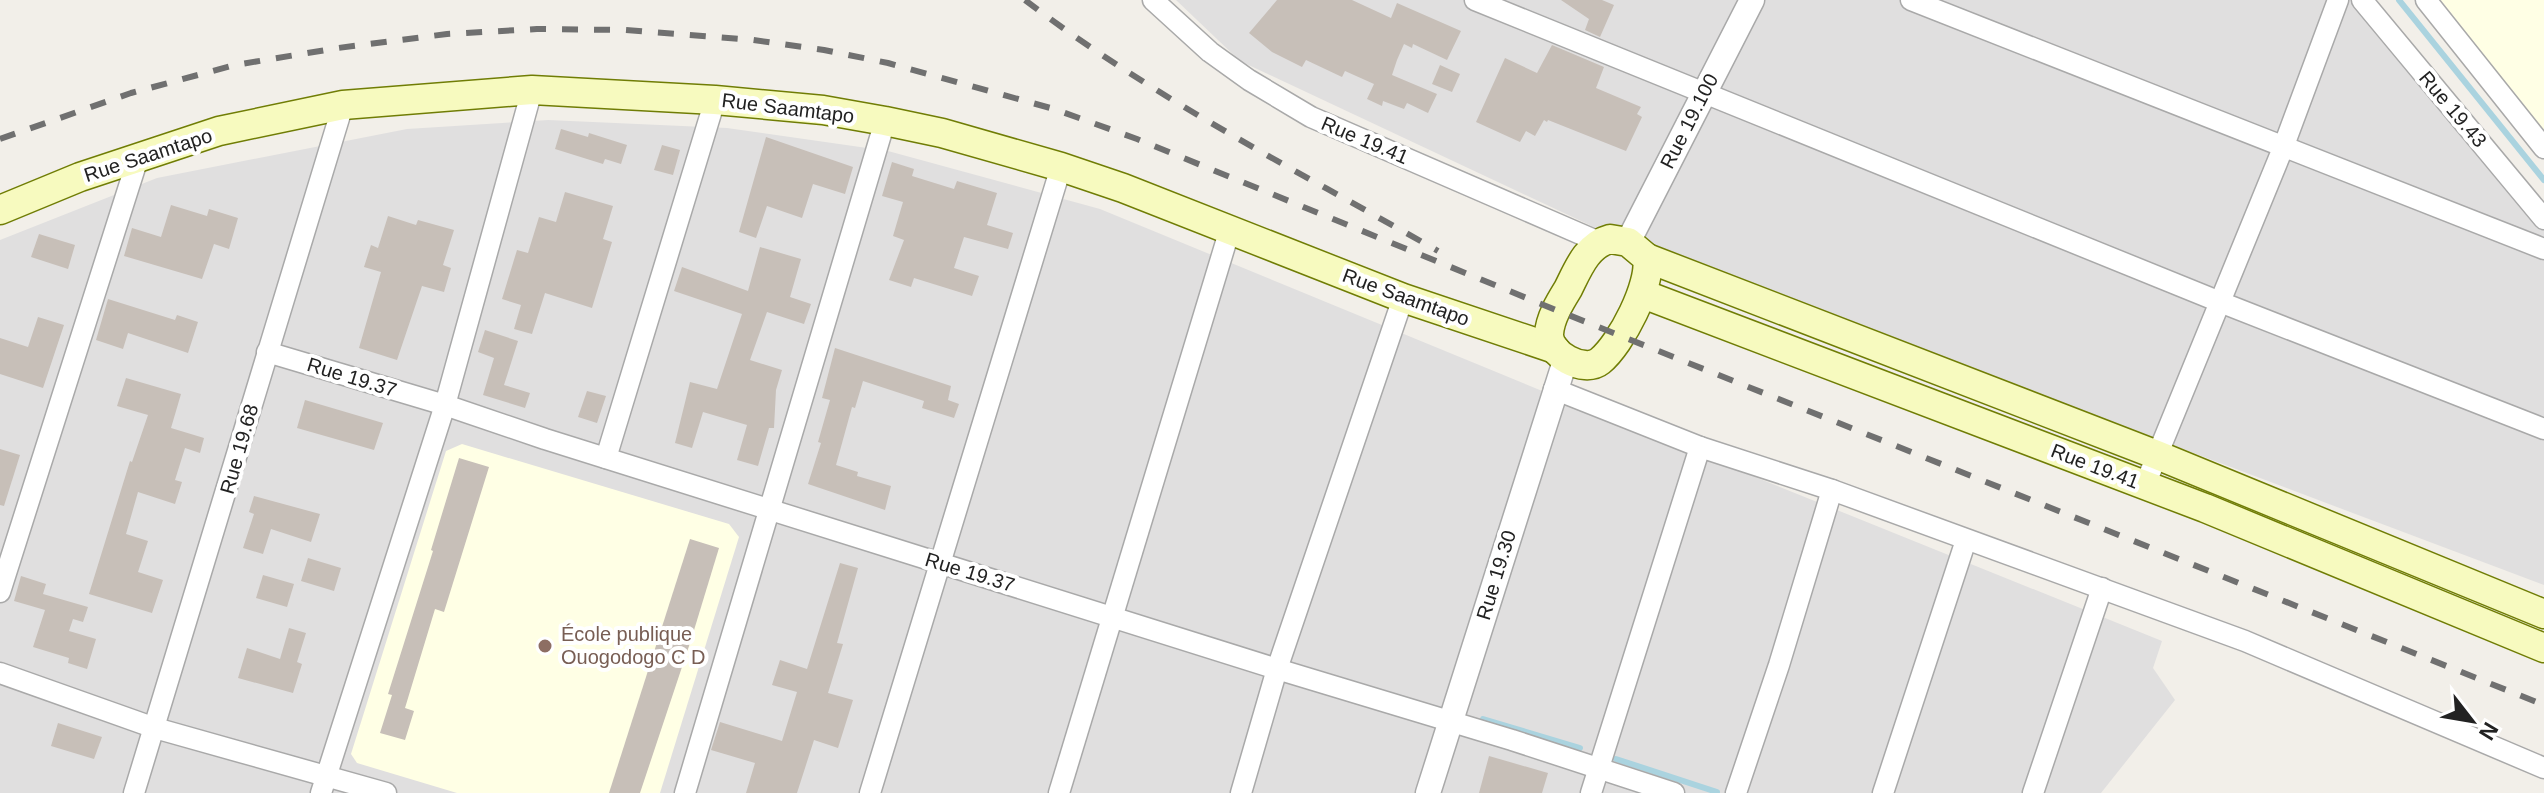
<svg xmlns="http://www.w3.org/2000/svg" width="2544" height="793" font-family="Helvetica,sans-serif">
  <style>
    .residential { fill: #e0dfdf }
    .education { fill: #ffffe5 }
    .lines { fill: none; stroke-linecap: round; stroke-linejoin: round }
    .stream { stroke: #aad3df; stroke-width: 6 }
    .building { fill: #c7bfb8 }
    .minor-casing { stroke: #a9a9a9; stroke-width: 23 }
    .tertiary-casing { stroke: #a9a9a9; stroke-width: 27 }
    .secondary-casing { stroke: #707d05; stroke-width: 31 }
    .minor { stroke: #fff; stroke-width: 20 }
    .tertiary { stroke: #fff; stroke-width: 24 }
    .secondary { stroke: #f7fabf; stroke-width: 28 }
    .rail { stroke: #707070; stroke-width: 6; stroke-dasharray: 16 16; stroke-linecap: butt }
    .education-dot { fill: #8d6e63; stroke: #fff; stroke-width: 3 }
    .labels { text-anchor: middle; stroke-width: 8; stroke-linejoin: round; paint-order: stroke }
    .street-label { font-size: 20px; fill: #222; stroke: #fff }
    .education-label { font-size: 20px; fill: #785e54; stroke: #fff; text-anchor: start }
  </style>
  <rect width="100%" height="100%" fill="#f2efe9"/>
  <!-- residential -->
  <g class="residential">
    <path d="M1176 0H2367L2544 225V585L1596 228 1240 61Z"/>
    <path d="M548 120 727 128 888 151 1100 209 1569 402 2162 641 2153 668 2175 700 2101 793H0V240L157 178 407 129Z"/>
  </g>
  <!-- education -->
  <g class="education">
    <path d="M2441 0H2544V132Z"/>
    <path d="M462 444 729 524 739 537 660 793H457L357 763 351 754 446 451Z"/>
  </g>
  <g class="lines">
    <!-- stream -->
    <g class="stream">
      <path d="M2399 0 2544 180"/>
      <path d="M1483 719 1580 748"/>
      <path d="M1616 759 1717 792"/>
    </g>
  </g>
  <!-- building -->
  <g class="building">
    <path d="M1277 0H1352L1391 18 1397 3 1461 31 1447 60 1413 44 1412 48 1404 44 1397 60 1392 75 1437 94 1428 113 1407 103 1404 109 1383 101 1382 106 1367 99 1374 84 1345 71 1342 77 1306 60 1302 67 1272 52 1249 33Z"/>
    <path d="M1561 0H1602L1614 5 1600 37 1585 30 1589 19Z"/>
    <path d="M1552 45 1604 67 1596 88 1641 107 1637 114 1642 117 1626 151 1548 120 1547 122 1544 120 1535 136 1526 131 1520 142 1476 122 1505 58 1537 73Z"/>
    <path d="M1440 65 1460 74 1452 92 1432 84Z"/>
    <path d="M561 129 588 137 589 133 627 145 621 164 605 159 603 164 555 149Z"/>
    <path d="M766 137 853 167 845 194 813 184 802 218 767 206 756 238 739 232Z"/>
    <path d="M662 145 680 150 673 175 654 170Z"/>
    <path d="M892 162 914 169 912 176 954 189 957 181 997 193 987 225 1013 233 1008 249 964 237 954 268 979 276 972 296 914 278 911 287 889 280 904 240 893 236 903 202 882 196Z"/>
    <path d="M565 192 613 206 603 239 612 242 592 308 545 293 532 334 514 329 521 305 502 299 517 250 528 253 539 217 556 222Z"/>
    <path d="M171 205 207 216 209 209 238 218 229 249 214 244 202 279 124 256 132 228 161 237Z"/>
    <path d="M388 216 416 225 418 220 454 230 443 265 451 268 444 292 422 286 397 360 359 348 381 272 364 267 371 245 378 248Z"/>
    <path d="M39 234 75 245 68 269 31 257Z"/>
    <path d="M760 247 801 259 790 297 811 304 804 324 767 312 750 360 782 370 776 390 774 428H769L758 466 737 460 747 425 703 412 692 448 675 443 690 382 717 389 742 314 674 291 682 267 748 291Z"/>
    <path d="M108 299 175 320 177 315 198 322 188 353 128 333 123 349 96 340Z"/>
    <path d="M38 317 64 325 43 388 0 374V338L28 347Z"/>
    <path d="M485 330 518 341 504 385 530 393 525 408 483 395 494 358 478 352Z"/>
    <path d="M835 348 951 386 948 400 959 404 954 418 922 408 924 401 863 381 855 408 852 407 836 465 858 472 857 476 891 486 885 510 808 484 821 443 818 442 830 400 822 398Z"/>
    <path d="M126 378 181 394 171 428 204 438 200 453 185 448 175 480 182 482 175 504 138 492 126 534 148 541 138 572 163 580 152 613 89 594 130 461 132 462 148 415 117 406Z"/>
    <path d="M587 391 606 396 597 423 578 417Z"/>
    <path d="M305 400 383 423 374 450 297 428Z"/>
    <path d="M0 449 20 455 4 506 0 505Z"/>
    <path d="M459 458 489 467 444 612 435 609 405 708 414 711 405 740 380 733 392 695 388 694 433 551 431 550Z"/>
    <path d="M254 496 320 514 311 542 271 529 263 554 243 548 254 514 249 512Z"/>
    <path d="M690 539 719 548 691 640 640 793H609Z"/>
    <path d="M308 558 341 568 334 591 301 581Z"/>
    <path d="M840 563 858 568 837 643 843 644 828 693 853 700 838 748 814 740 797 793H746L755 763 711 750 720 722 782 741 797 692 772 685 780 660 807 669Z"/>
    <path d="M263 575 294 584 287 607 256 598Z"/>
    <path d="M21 576 46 584 43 594 88 607 83 622 73 619 69 631 96 639 87 669 68 663 69 658 33 647 45 610 14 601Z"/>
    <path d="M289 628 306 633 297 662 302 664 293 693 238 678 247 648 280 659Z"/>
    <path d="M58 723 102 737 94 759 51 746Z"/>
    <path d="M1489 756 1548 773 1542 793H1479Z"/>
  </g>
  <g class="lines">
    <defs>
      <g id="minor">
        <path d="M1153 0 1210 52 1249 80 1311 117 1599 242"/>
        <path d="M1475 0 2220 302 2544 429"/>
        <path d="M1911 0 2544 249"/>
        <path d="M2362 0 2544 219"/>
        <path d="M2426 0 2544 148"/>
        <path d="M267 352 445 405 545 439 1277 669 1512 740 1674 793"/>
        <path d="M1554 389 1700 447 1832 490 2245 641 2544 768"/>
        <path d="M606 458 715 100"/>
        <path d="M2145 485 2283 148 2338 0"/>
        <path d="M0 592 138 158"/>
        <path d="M0 673 155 728 386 793"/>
        <path d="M134 793 343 105"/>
        <path d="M321 793 445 405 532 90"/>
        <path d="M685 793 885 121"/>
        <path d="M870 793 1061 167"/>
        <path d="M1059 793 1230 229"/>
        <path d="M1241 793 1277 669 1403 298"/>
        <path d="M1591 793 1700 447"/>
        <path d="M1736 793 1779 665 1832 490"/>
        <path d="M1883 793 1966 540"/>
        <path d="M2033 793 2102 588"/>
      </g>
      <g id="tertiary">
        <path d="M1628 242 1752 0"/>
        <path d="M1428 793 1566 358"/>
      </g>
      <g id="secondary">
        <path d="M0 210 80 177 219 131 343 105 532 90 715 100 823 110 885 121 942 133 1061 167 1123 188 1403 298 1555 349"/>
        <path d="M1610 239 1628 242 1647 258C1652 284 1621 344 1600 361 1584 374 1548 354 1549 334 1550 318 1560 302 1568 289 1578 269 1587 245 1610 239Z"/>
        <path d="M1647 258 2157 455 2544 614"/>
        <path d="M1643 294 2205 508 2544 648"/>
      </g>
    </defs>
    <!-- minor casing -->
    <use href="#minor" class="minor-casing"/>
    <!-- tertiary casing -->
    <use href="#tertiary" class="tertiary-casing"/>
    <!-- secondary casing -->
    <use href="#secondary" class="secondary-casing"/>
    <!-- minor -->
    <use href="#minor" class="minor"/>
    <!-- tertiary -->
    <use href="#tertiary" class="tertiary"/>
    <!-- secondary -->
    <use href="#secondary" class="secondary"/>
    <!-- rail -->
    <g class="rail">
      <path d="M1025 0C1153 98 1298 171 1438 251"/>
      <path d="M0 139 131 93 235 65 338 48 447 34 537 29 626 30 753 40 824 50 888 63 1054 109 1137 139 1556 310 2544 705"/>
    </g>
  </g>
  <!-- markers -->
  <circle class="education-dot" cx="545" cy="646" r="8"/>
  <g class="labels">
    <!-- street labels -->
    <g class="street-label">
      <text transform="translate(788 108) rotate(7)" y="7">Rue Saamtapo</text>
      <text transform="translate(2453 109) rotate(50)" y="7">Rue 19.43</text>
      <text transform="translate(1689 121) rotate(-63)" y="7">Rue 19.100</text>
      <text transform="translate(1365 140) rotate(23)" y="7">Rue 19.41</text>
      <text transform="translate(148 155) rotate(-18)" y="7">Rue Saamtapo</text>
      <text transform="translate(1406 297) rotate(20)" y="7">Rue Saamtapo</text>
      <text transform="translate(352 377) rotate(17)" y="7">Rue 19.37</text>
      <text transform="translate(239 449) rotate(-74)" y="7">Rue 19.68</text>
      <text transform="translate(2095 466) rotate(21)" y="7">Rue 19.41</text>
      <text transform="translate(970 572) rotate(17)" y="7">Rue 19.37</text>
      <text transform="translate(1496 575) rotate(-73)" y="7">Rue 19.30</text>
    </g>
    <!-- education labels -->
    <g class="education-label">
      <text x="561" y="641">École publique<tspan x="561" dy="23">Ouogodogo C D</tspan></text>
    </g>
  </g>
  <!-- north arrow -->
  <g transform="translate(2472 721) rotate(121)" stroke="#ffffff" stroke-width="6" paint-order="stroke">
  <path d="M0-6L14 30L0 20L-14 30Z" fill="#222222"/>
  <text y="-12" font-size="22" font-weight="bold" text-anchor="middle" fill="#222222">N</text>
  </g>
</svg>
